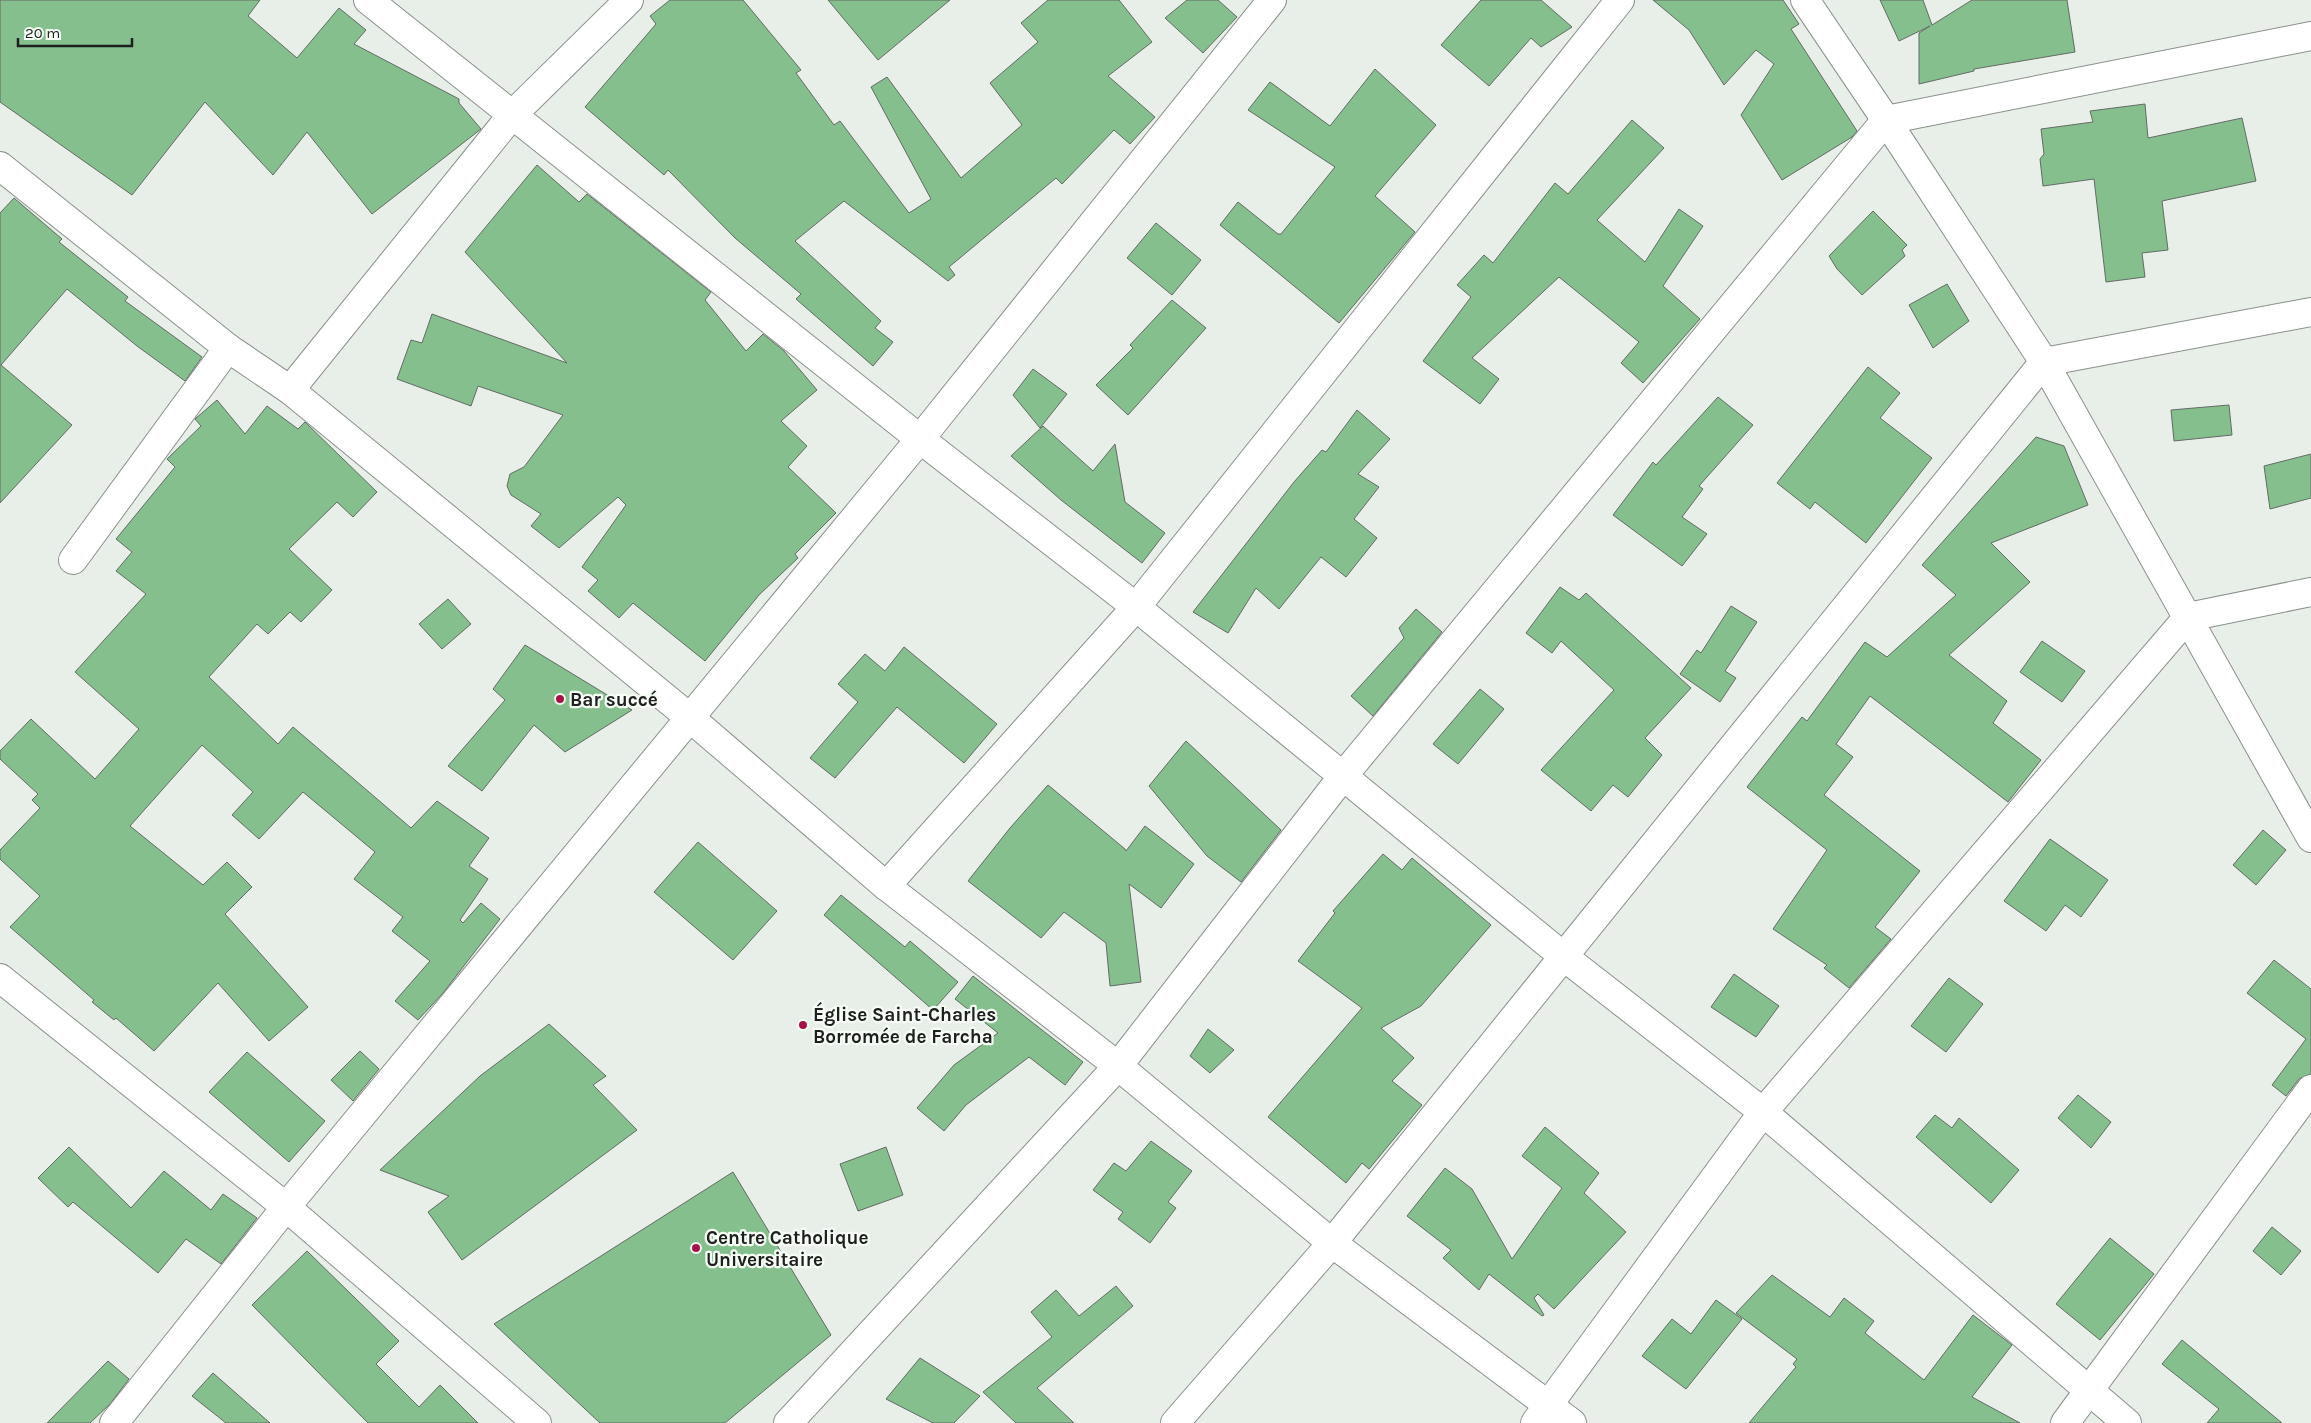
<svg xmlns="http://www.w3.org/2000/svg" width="2311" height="1423" font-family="Karla,sans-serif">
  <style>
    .building { fill: #84bf8d; stroke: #646b65 }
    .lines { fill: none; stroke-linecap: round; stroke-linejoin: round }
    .minor-casing { stroke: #8a918b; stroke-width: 30 }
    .minor { stroke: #fff; stroke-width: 28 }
    .poi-dot { fill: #a71147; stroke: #f5fdf5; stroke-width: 2 }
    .labels { text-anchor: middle; stroke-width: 4.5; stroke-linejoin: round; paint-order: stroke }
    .poi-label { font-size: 19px; font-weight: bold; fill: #1d201e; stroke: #f5fdf5; text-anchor: start }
  </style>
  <rect width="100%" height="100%" fill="#e7efe8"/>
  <!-- building -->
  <g class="building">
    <path d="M0 0H260L248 16 297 58 339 8 366 30 354 44 459 99V103L481 129 372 214 307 132 273 175 205 102 132 195 0 102Z"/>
    <path d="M670 0H743L801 70 796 73 834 125 840 121 909 213 931 199 871 87 887 77 961 178 1022 125 990 83 1038 42 1021 23 1048 0H1119L1152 42 1108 76 1155 117 1130 144 1114 130 1062 184 1056 178 949 267 955 275 948 281 844 201 795 241 881 321 875 328 893 342 873 366 796 299 801 294 735 238 668 170 664 175 585 107 656 24 650 16Z"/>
    <path d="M828 0H950L878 60Z"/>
    <path d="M1187 0H1218L1237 17 1203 53 1165 18Z"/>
    <path d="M1481 0H1541L1572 27 1541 47 1531 38 1489 86 1441 45Z"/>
    <path d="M1653 0H1783L1799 24 1791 29 1857 131 1852 137 1782 180 1741 115 1774 64 1756 50 1724 85 1689 30Z"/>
    <path d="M1880 0H1923L1932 25 1972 0H2067L2075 52 1974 69V71L1919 84V33L1930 26 1899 41Z"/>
    <path d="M1375 69 1436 125 1375 196 1415 232 1339 323 1220 225 1238 202 1278 234H1281L1335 167 1248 110 1270 82 1330 126Z"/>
    <path d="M2145 104 2148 138 2242 118 2256 181 2162 201 2168 250 2142 253 2145 277 2106 282 2094 179 2043 186 2040 159 2044 154 2041 129 2093 122 2090 111Z"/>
    <path d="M1632 120 1664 148 1597 220 1645 262 1679 209 1703 226 1663 286 1700 319 1643 383 1621 363 1639 342 1559 277 1472 358 1499 379 1480 404 1423 361 1471 297 1457 285 1484 255 1493 263 1555 183 1568 194Z"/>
    <path d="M537 165 579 202 587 194 711 292 705 300 746 351 763 334 784 351 817 390 781 421 807 446 788 467 836 513 795 554 798 558 759 595 705 661 633 603 619 618 588 591 598 580 582 567 626 505 618 497 559 548 531 526 541 514 511 495 507 486 510 474 524 467 563 415 478 386 471 406 397 379 411 340 422 343 432 314 567 363 465 252Z"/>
    <path d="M14 198 62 239 59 242 128 297 125 301 202 357 185 381 137 346 67 289 1 365 72 425 0 503V213Z"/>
    <path d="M1873 211 1907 245 1902 250 1905 256 1862 295 1837 269 1829 256Z"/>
    <path d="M1156 223 1201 260 1172 295 1127 258Z"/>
    <path d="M1947 284 1969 321 1933 348 1909 305Z"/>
    <path d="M1172 300 1206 328 1128 415 1096 385 1133 348 1130 345Z"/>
    <path d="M1868 367 1900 393 1880 418 1932 458 1866 543 1815 502 1810 509 1777 483Z"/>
    <path d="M1033 369 1067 394 1040 428 1013 395Z"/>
    <path d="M1718 397 1753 425 1699 486 1703 489 1682 517 1707 534 1682 566 1613 515 1653 462 1656 465Z"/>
    <path d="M217 400 245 434 267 406 298 429 305 422 377 492 353 517 337 502 289 549 332 590 301 622 290 612 268 634 257 624 209 677 278 744 293 727 411 828 437 801 489 838 469 866 488 879 460 920 463 923 481 903 500 919 443 993 418 1020 395 1001 430 961 392 931 403 917 354 879 375 852 303 792 259 839 232 815 253 792 202 745 130 826 203 885 227 862 252 887 225 914 308 1007 269 1041 218 983 154 1051 116 1018 114 1020 92 1002 94 1000 10 927 40 896 0 859V850L40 808 32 800 38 794 0 759V751L31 719 95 779 139 729 75 672 146 594 116 571 132 552 116 539 175 467 167 459 201 426 195 419Z"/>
    <path d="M2229 405 2232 435 2174 441 2171 410Z"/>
    <path d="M1357 410 1390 439 1358 474 1379 487 1354 519 1377 538 1346 577 1321 557 1279 609 1256 588 1228 633 1193 612 1294 482 1322 450 1326 452Z"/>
    <path d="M1043 426 1093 471 1115 444 1125 502 1165 533 1142 563 1061 500 1011 456Z"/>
    <path d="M2036 437 2064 446 2088 505 1991 543 2030 582 1949 655 2007 701 1993 723 2041 760 2008 802 1870 696 1836 744 1853 757 1824 795 1920 871 1875 927 1891 939 1849 988 1824 968 1827 965 1773 929 1827 850 1747 787 1802 717 1807 721 1865 642 1887 657 1956 595 1922 565Z"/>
    <path d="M2311 454V498L2270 509 2264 466Z"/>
    <path d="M1560 587 1579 600 1586 593 1691 688 1645 738 1662 755 1628 797 1613 785 1591 811 1541 770 1614 690 1561 641 1552 653 1526 633Z"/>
    <path d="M448 599 471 624 442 649 419 624Z"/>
    <path d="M1731 606 1757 622 1725 671 1736 678 1720 702 1680 674 1697 650 1701 653Z"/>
    <path d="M1416 609 1442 632 1373 716 1351 696 1404 638 1399 628Z"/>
    <path d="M2042 641 2085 671 2062 702 2020 672Z"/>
    <path d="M525 645 632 710 565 752 534 725 482 791 448 766 505 700 493 689Z"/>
    <path d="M904 647 997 724 964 763 897 707 835 778 810 758 858 702 838 684 865 654 885 671Z"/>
    <path d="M1480 689 1504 709 1458 764 1433 744Z"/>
    <path d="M1186 741 1281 830 1241 882 1207 856 1149 786Z"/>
    <path d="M1048 785 1125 849 1126 851 1145 826 1194 864 1161 908 1129 884 1141 982 1110 986 1106 943 1064 912 1041 938 968 881 1010 828Z"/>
    <path d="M2263 830 2286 850 2256 885 2233 865Z"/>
    <path d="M2050 839 2108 880 2081 917 2065 905 2046 931 2004 901Z"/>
    <path d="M698 842 777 911 733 960 654 892Z"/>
    <path d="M1383 854 1402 870 1412 858 1491 925 1421 1006 1381 1028 1414 1058 1392 1081 1422 1105 1369 1169 1362 1163 1346 1183 1268 1117 1362 1008 1298 961 1335 913 1333 911Z"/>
    <path d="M841 895 905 947 910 941 958 982 933 1010 824 915Z"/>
    <path d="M2274 960 2311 989V1074L2299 1079 2286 1096 2272 1085 2306 1039 2247 993Z"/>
    <path d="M1734 974 1779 1006 1756 1037 1711 1007Z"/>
    <path d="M973 976 1083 1062 1065 1085 1029 1057 966 1105 944 1131 917 1108 954 1065 998 1033 955 999Z"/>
    <path d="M1949 978 1983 1004 1946 1052 1911 1026Z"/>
    <path d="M549 1024 606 1076 593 1085 637 1130 462 1260 428 1212 449 1196 380 1170 480 1076Z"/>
    <path d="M1208 1029 1234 1050 1210 1073 1190 1056Z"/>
    <path d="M360 1051 379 1069 353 1101 331 1080Z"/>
    <path d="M247 1052 325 1121 289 1162 209 1092Z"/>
    <path d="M2078 1095 2111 1122 2091 1148 2058 1118Z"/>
    <path d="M1935 1115 1952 1128 1959 1118 2019 1170 1991 1203 1916 1137Z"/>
    <path d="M1545 1127 1599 1173 1584 1193 1626 1232 1554 1309 1538 1294 1534 1298 1544 1315 1542 1316 1489 1274 1479 1290 1443 1258 1451 1250 1407 1216 1445 1168 1472 1189 1512 1259 1562 1188 1522 1156Z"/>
    <path d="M1151 1141 1192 1171 1168 1202 1176 1208 1150 1243 1118 1219 1123 1212 1093 1190 1114 1163 1126 1171Z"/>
    <path d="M69 1147 131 1208 164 1171 211 1210 223 1194 257 1218 221 1264 186 1239 158 1273 73 1202 68 1207 38 1178Z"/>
    <path d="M886 1147 903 1195 858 1211 840 1164Z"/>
    <path d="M733 1172 831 1335 725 1423H600L494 1324Z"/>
    <path d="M2272 1227 2301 1251 2281 1275 2253 1251Z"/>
    <path d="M2110 1238 2154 1274 2100 1340 2056 1304Z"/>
    <path d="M307 1251 399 1341 376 1364 419 1407 440 1385 478 1423H368L252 1305Z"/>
    <path d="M1772 1275 1830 1317 1844 1298 1874 1321 1865 1333 1924 1380 1973 1315 2012 1345 1972 1397 2020 1423H1749L1796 1367 1793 1364 1797 1359 1736 1313Z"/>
    <path d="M1116 1286 1133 1306 1037 1388 1074 1423H1016L983 1392 1052 1337 1031 1312 1056 1290 1079 1316Z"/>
    <path d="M1716 1300 1742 1319 1686 1389 1642 1356 1672 1319 1691 1334Z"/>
    <path d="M2182 1340 2282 1423H2207L2219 1409 2162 1364Z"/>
    <path d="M920 1358 980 1396 954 1423H933L886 1399Z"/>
    <path d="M108 1361 129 1379 110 1404 90 1423H47Z"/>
    <path d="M213 1373 270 1423H226L192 1396Z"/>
  </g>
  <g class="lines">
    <defs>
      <g id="minor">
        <path d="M368 0 920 439 1136 607 1563 956 1763 1112 2127 1423"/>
        <path d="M1805 0 1886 120 2044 362 2311 838"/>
        <path d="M0 166 228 348 290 390 689 717 886 886 1118 1066 1332 1243 1572 1423"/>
        <path d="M290 390 512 115 629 0"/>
        <path d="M73 560 228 348"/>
        <path d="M886 886 1136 607 1620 0"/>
        <path d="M0 978 286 1207 537 1423"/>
        <path d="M114 1423 286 1207 920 439 1272 0"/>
        <path d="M788 1423 1118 1066 1343 776 1886 120 2311 36"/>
        <path d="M1175 1423 1332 1243 2044 362 2311 312"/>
        <path d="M1535 1423 1763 1112 2188 617 2311 592"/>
        <path d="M2065 1423 2311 1089"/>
      </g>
    </defs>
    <!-- minor casing -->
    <use href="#minor" class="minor-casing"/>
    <!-- minor -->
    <use href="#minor" class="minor"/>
  </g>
  <!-- markers -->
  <g class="poi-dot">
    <circle cx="560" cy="699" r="5"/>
    <circle cx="803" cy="1025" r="5"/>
    <circle cx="696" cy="1248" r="5"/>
  </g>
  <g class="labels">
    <!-- poi labels -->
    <g class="poi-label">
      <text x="570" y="706">Bar succé</text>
      <text x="813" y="1021">Église Saint-Charles<tspan x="813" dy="22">Borromée de Farcha</tspan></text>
      <text x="706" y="1244">Centre Catholique<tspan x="706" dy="22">Universitaire</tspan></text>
    </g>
  </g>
  <!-- scale -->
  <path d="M18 38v8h114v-8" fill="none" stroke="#1d201e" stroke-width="2.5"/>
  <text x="25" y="38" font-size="15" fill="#1d201e" stroke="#f5fdf5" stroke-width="4" paint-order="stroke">20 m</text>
</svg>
